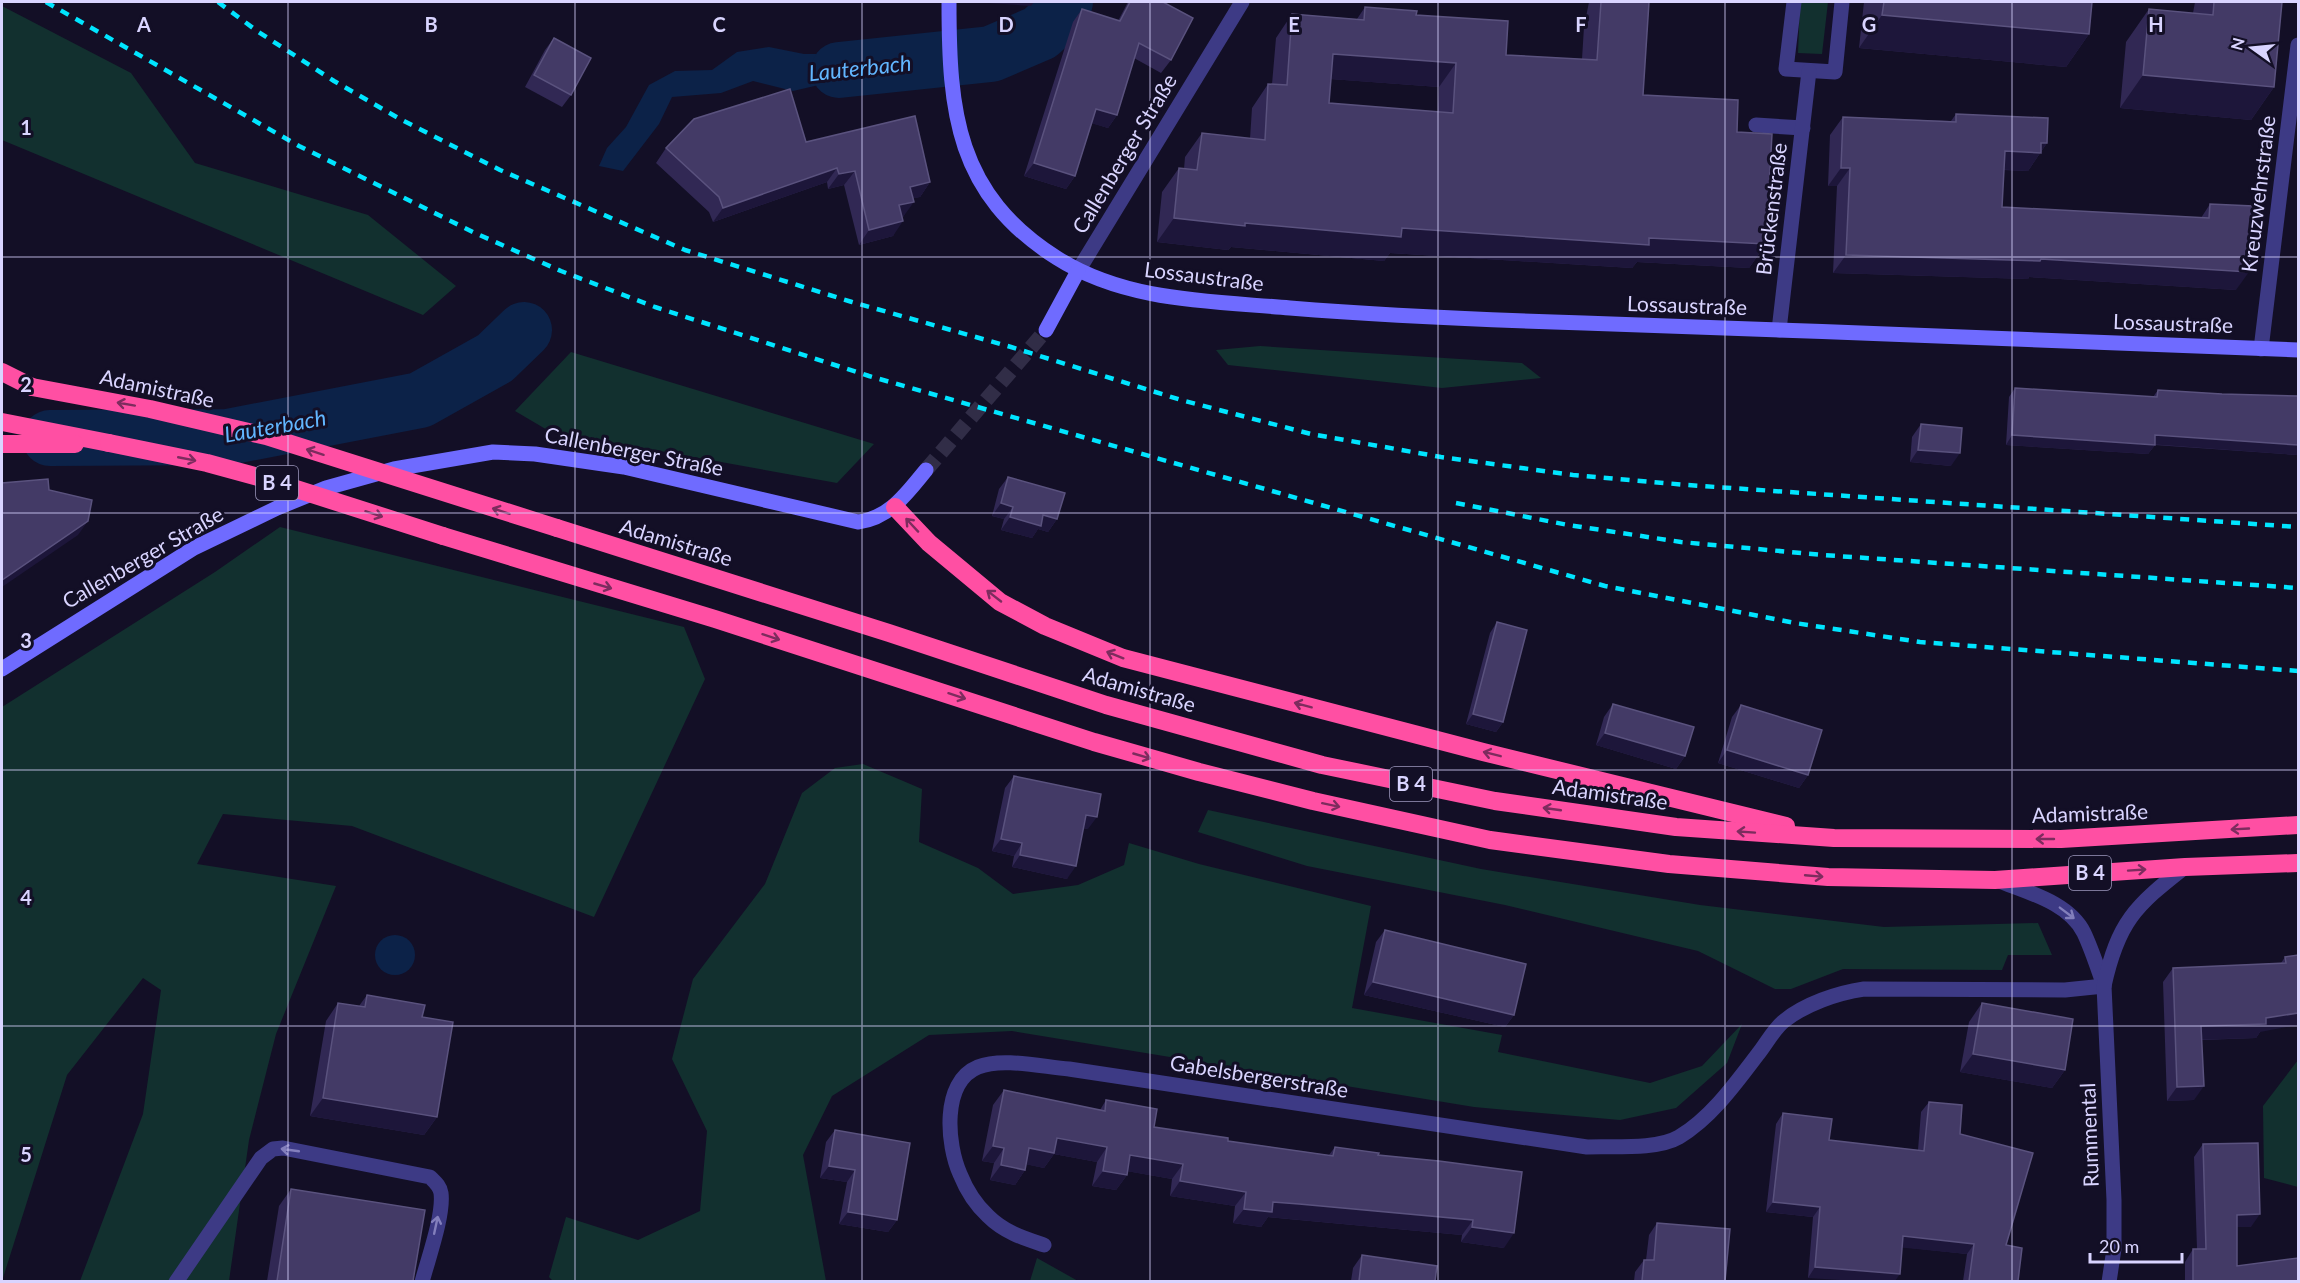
<svg xmlns="http://www.w3.org/2000/svg" width="2300" height="1283" font-family="Lato,sans-serif">
  <style>
    .green { fill: #12302f }
    .water { fill: #0c2248 }
    .lines { fill: none; stroke-linecap: round; stroke-linejoin: round }
    .river { stroke: #0c2248; stroke-width: 56 }
    .secondary-tunnel { stroke: #312d47; stroke-width: 15; stroke-dasharray: 15 8; stroke-linecap: butt }
    .street { stroke: #3d3a85; stroke-width: 15 }
    .secondary { stroke: #6f6bff; stroke-width: 15 }
    .highway { stroke: #ff4fa3; stroke-width: 18 }
    .rail { stroke: #00e5ff; stroke-width: 4.5; stroke-dasharray: 9 8; stroke-linecap: butt }
    .highway-bridge { stroke: #ff4fa3; stroke-width: 18 }
    .wall { fill: #312854; fill-rule: evenodd }
    .shaded-wall { fill: #1d163a }
    .building { fill: #433a66; stroke: #5a527e; stroke-width: 1.5; fill-rule: evenodd }
    .oneway { stroke: #7d2c5e }
    .oneway2 { stroke: #837fbc }
    .grid { fill: none; stroke: #d9d4ff; stroke-width: 1.5; stroke-opacity: 0.55 }
    .labels { text-anchor: middle; stroke-width: 6; stroke-linejoin: round; paint-order: stroke }
    .shield { fill: #130f26; stroke: #9e99be; stroke-width: 1.5 }
    .shield-label { font-size: 20px; font-weight: bold; fill: #d9d4ff }
    .street-label { font-size: 21px; fill: #d9d4ff; stroke: #130f26 }
    .water-label { font-size: 22px; font-style: italic; fill: #62b6ff; stroke: #130f26 }
    .grid-label { font-size: 20px; text-anchor: middle; font-weight: bold; fill: #d9d4ff; stroke: #130f26; stroke-width: 6; stroke-linejoin: round; paint-order: stroke }
  </style>
  <rect width="100%" height="100%" fill="#130f26"/>
  <!-- green -->
  <g class="green">
    <path d="M1800 2H1828L1822 54 1798 53Z"/>
    <path d="M2 6 131 73 195 163 368 215 456 286 423 315 2 140Z"/>
    <path d="M1260 346 1522 363 1541 378 1442 388 1228 365 1216 350Z"/>
    <path d="M571 352 874 444 837 483 549 431 515 411Z"/>
    <path d="M280 527 684 627 705 679 594 917 352 826 223 814 197 864 336 886 276 1034 249 1140 229 1281H80L143 1114 161 990 143 978 67 1075 2 1281V707L215 572Z"/>
    <path d="M863 764 922 789 919 842 978 868 1013 894 1078 885 1124 865 1129 843 1199 864 1371 906 1352 1008 1502 1035 1498 1052 1650 1083 1702 1066 1742 1024 1727 1063 1676 1108 1620 1120 1474 1107 1012 1031 929 1035 832 1096 803 1155 826 1281H553L549 1277 566 1217 638 1240 700 1211 707 1131 672 1059 693 979 765 884 802 793 835 768Z"/>
    <path d="M1208 810 1481 869 1700 905 1884 927 2038 923 2052 955H2008L2002 970 1843 969 1791 989H1775L1698 951 1505 905 1307 866 1198 832Z"/>
    <path d="M2298 1060V1187L2264 1178 2263 1106Z"/>
    <path d="M1037 1258 1078 1281H1030Z"/>
  </g>
  <!-- water -->
  <g class="water">
    <path d="M1044 2H1074L1066 24 1042 45 985 57 982 30 1026 19Z"/>
    <path d="M915 44V76L862 75 793 91 753 81 721 93 672 97 659 124 623 171 599 166 607 148 626 127 649 85 675 71 712 70 737 52 769 47 804 54H831Z"/>
    <path d="M474 354 482 376 422 406 423 412 365 430 300 413 373 395H389L413 383 415 388 434 382 448 365Z"/>
    <circle cx="395" cy="955" r="20"/>
  </g>
  <g class="lines">
    <!-- river -->
    <g class="river">
      <path d="M839 70 991 54 1040 33 1051 23 1063 8 1065 2"/>
      <path d="M50 438 228 437 420 400 495 358 524 330"/>
    </g>
    <!-- secondary-tunnel -->
    <path class="secondary-tunnel" d="M926 470 1046 330"/>
    <!-- street -->
    <g class="street">
      <path d="M1794 2 1786 69 1835 72 1842 2"/>
      <path d="M1756 125 1803 128"/>
      <path d="M1078 271 1242 2"/>
      <path d="M1779 330 1809 71"/>
      <path d="M2261 349 2298 45"/>
      <path d="M1997 880C2026 892 2069 902 2084 933 2092 950 2098 969 2104 986"/>
      <path d="M1044 1245C1023 1238 1004 1232 988 1216 976 1205 966 1189 960 1174 947 1145 941 1082 978 1067 1002 1057 1043 1067 1069 1069L1587 1147C1613 1146 1657 1150 1679 1137 1711 1118 1736 1083 1758 1054 1766 1044 1774 1029 1784 1021 1805 1004 1837 993 1864 989L2065 990 2104 986"/>
      <path d="M176 1282 261 1158 273 1149 283 1148 430 1177C435 1182 440 1186 441 1193 444 1215 428 1259 422 1282"/>
      <path d="M2109 1282 2114 1249V1200L2104 986C2118 922 2135 906 2185 867"/>
    </g>
    <!-- secondary -->
    <g class="secondary">
      <path d="M949 2C949 112 956 194 1057 258 1126 302 1211 301 1290 308 1388 316 1486 320 1584 323 1822 332 2061 339 2298 350"/>
      <path d="M1046 330 1078 271"/>
      <path d="M2 669 194 548 277 508 326 488 394 469 493 452 535 454 624 467 858 522C890 518 907 493 926 470"/>
    </g>
    <!-- highway -->
    <g class="highway">
      <path d="M2 372 32 387"/>
      <path d="M2 422 109 443"/>
      <path d="M2 444H75"/>
      <path d="M895 507 929 543 1000 602 1045 626 1123 658 1483 752 1786 826"/>
      <path d="M557 528 889 633 1106 705 1322 765 1495 801 1676 827 1834 838 2061 839 2298 825"/>
      <path d="M443 536 715 619 1094 742 1199 772 1313 801 1490 840 1669 864 1828 877 1995 880 2185 867 2298 863"/>
    </g>
    <!-- rail -->
    <g class="rail">
      <path d="M46 2 299 146 475 233 561 271 655 307 869 376 1605 586 1795 623 1920 642 2298 671"/>
      <path d="M218 2 257 31 334 81 400 119 500 170 685 250 852 302 1011 347 1181 400 1311 434 1441 457 1573 475 1687 485 2298 527"/>
      <path d="M1456 503 1568 525 1681 542 1823 555 2298 588"/>
    </g>
    <!-- highway-bridge -->
    <g class="highway-bridge">
      <path d="M32 387 150 409 266 436 557 528"/>
      <path d="M109 443 207 463 262 478 443 536"/>
    </g>
  </g>
  <!-- wall -->
  <g class="wall">
    <path d="M1128 2H1163L1171 60 1161 73 1134 58 1117 115 1108 128 1092 123 1075 176 1066 189 1024 176 1073 22 1082 9 1118 21Z"/>
    <path d="M1589 2H1649L1643 95 1737 132 1766 244 1749 268 1637 262 1632 268 1390 253 1384 261 1231 247 1228 250 1157 242 1162 192 1179 168 1184 169 1185 157 1202 133 1250 139 1252 108 1268 84H1272L1276 38 1292 14 1357 19 1365 7 1416 15 1506 55 1582 59 1584 27ZM1331 79 1439 87 1438 112 1329 103Z"/>
    <path d="M1864 2H2092L2089 34 2066 67 1859 48Z"/>
    <path d="M2195 2H2282L2274 87 2251 120 2120 108 2126 42 2149 9 2193 13Z"/>
    <path d="M554 38 571 95 562 107 525 87 545 50Z"/>
    <path d="M1956 114 2047 143 2028 171 2004 170 2002 207 2201 218 2210 204 2236 290 2029 277 2028 279 1833 273 1837 186H1828L1830 135 1843 117 1951 121Z"/>
    <path d="M806 142 930 182 920 197 913 198 903 217H902L893 236 859 245 844 185 828 189 827 182 713 222 709 212 656 163 666 148Z"/>
    <path d="M2015 388 2153 397 2158 390 2222 394 2298 396V455L2155 445 2148 454 2006 445 2009 397Z"/>
    <path d="M1921 424 1951 466 1910 462 1912 437Z"/>
    <path d="M1008 477 1057 519 1048 532 1038 529 1032 538 1001 530 1004 519 992 516 999 489Z"/>
    <path d="M1497 622 1503 722 1496 732 1466 724 1490 633Z"/>
    <path d="M1613 704 1685 756 1676 769 1596 745 1604 717Z"/>
    <path d="M1741 705 1808 775 1799 788 1718 763 1732 717Z"/>
    <path d="M1014 776 1088 829 1083 828 1067 879 1012 867 1014 856 992 851 1005 788Z"/>
    <path d="M1385 930 1514 1015 1505 1027 1364 995 1376 942Z"/>
    <path d="M2298 955 2260 1032 2256 1038 2202 1040 2194 1100 2167 1101 2163 982 2173 968 2281 963 2285 957Z"/>
    <path d="M367 995 422 1017 437 1117 424 1135 310 1116 326 1021 338 1003 359 1006Z"/>
    <path d="M1982 1003 2065 1070 2052 1088 1960 1072 1969 1022Z"/>
    <path d="M1004 1090 1100 1110 1106 1100 1154 1127 1228 1141 1329 1155 1335 1147 1378 1155 1439 1161 1504 1248 1461 1242 1462 1235 1288 1219 1268 1217 1261 1227 1233 1223 1235 1206 1170 1196 1172 1179 1127 1171V1175L1116 1190 1092 1186 1097 1162 1054 1154 1044 1168 1026 1164 1025 1170 1015 1185 990 1180 994 1163 982 1161 993 1105Z"/>
    <path d="M1929 1102 1960 1134 2006 1245 2018 1281H1963L1967 1254 1902 1247 1808 1278 1813 1217 1766 1212 1776 1124 1783 1113 1829 1140 1918 1150 1921 1112Z"/>
    <path d="M835 1130 897 1220 888 1232 839 1224 847 1182 820 1178 826 1142Z"/>
    <path d="M2203 1144 2251 1227H2237V1266L2298 1281H2185V1262L2193 1249H2197L2194 1157Z"/>
    <path d="M291 1189 413 1281H267L279 1206Z"/>
    <path d="M1657 1223 1725 1281H1634L1635 1272 1644 1260H1646L1649 1235Z"/>
    <path d="M1362 1255 1435 1281H1351L1353 1268Z"/>
  </g>
  <!-- shaded-wall -->
  <g class="shaded-wall">
    <path d="M973 2H1034L1031 6Z"/>
    <path d="M1882 15 2089 34 2066 67 1859 48Z"/>
    <path d="M1333 54 1456 63 1439 87 1316 78Z"/>
    <path d="M2143 75 2274 87 2251 120 2120 108Z"/>
    <path d="M1096 109 1117 115 1108 128 1087 122Z"/>
    <path d="M2041 143H2047L2028 171 1992 169 2005 151Z"/>
    <path d="M1034 163 1075 176 1066 189 1024 176Z"/>
    <path d="M837 168 827 182 713 222 723 208Z"/>
    <path d="M1841 168H1850L1837 186H1828Z"/>
    <path d="M855 171 844 185 828 189 839 174Z"/>
    <path d="M930 182 920 197 900 201 910 187Z"/>
    <path d="M914 202 903 217 889 220 899 205Z"/>
    <path d="M1174 218 1245 223 1649 238 1766 244 1749 268 1637 262 1632 268 1390 253 1384 261 1231 247 1228 250 1157 242Z"/>
    <path d="M903 221 893 236 859 245 869 230Z"/>
    <path d="M1846 255 2041 259 2249 272 2236 290 2029 277 2028 279 1833 273Z"/>
    <path d="M2012 435 2155 445 2148 454 2006 445Z"/>
    <path d="M2155 435 2298 445V455L2149 444Z"/>
    <path d="M1918 450 1960 453 1951 466 1910 462Z"/>
    <path d="M1001 503 1013 507 1004 519 992 516Z"/>
    <path d="M1043 515 1057 519 1048 532 1038 529 1032 538 1001 530 1010 517Z"/>
    <path d="M88 521 78 535 2 587V580Z"/>
    <path d="M1473 714 1503 722 1496 732 1466 724Z"/>
    <path d="M1605 733 1685 756 1676 769 1596 745Z"/>
    <path d="M1727 750 1808 775 1799 788 1718 763Z"/>
    <path d="M1086 815 1097 817 1088 829 1077 827Z"/>
    <path d="M1001 839 1022 843 1014 856 992 851Z"/>
    <path d="M1020 855 1076 866 1067 879 1012 867Z"/>
    <path d="M1373 982 1514 1015 1505 1027 1364 995Z"/>
    <path d="M2298 1013V1025L2260 1032 2256 1038 2191 1040 2201 1026 2266 1018Z"/>
    <path d="M1973 1054 2065 1070 2052 1088 1960 1072Z"/>
    <path d="M2204 1086 2194 1100 2167 1101 2177 1087Z"/>
    <path d="M323 1098 437 1117 424 1135 310 1116Z"/>
    <path d="M1057 1138 1107 1147 1097 1162 1054 1154 1044 1168 1019 1163 1029 1148Z"/>
    <path d="M993 1146 1004 1148 994 1163 982 1161Z"/>
    <path d="M1130 1155 1183 1164 1172 1179 1120 1170Z"/>
    <path d="M1001 1165 1025 1170 1015 1185 990 1180Z"/>
    <path d="M829 1166 855 1170 847 1182 820 1178Z"/>
    <path d="M1103 1171 1127 1175 1116 1190 1092 1186Z"/>
    <path d="M1180 1181 1246 1192 1235 1206 1170 1196Z"/>
    <path d="M1273 1202 1299 1204 1473 1220 1462 1235 1268 1217 1261 1227 1233 1223 1244 1209Z"/>
    <path d="M1773 1202 1820 1207 1813 1217 1766 1212Z"/>
    <path d="M848 1212 897 1220 888 1232 839 1224Z"/>
    <path d="M2260 1214 2251 1227H2229L2237 1215Z"/>
    <path d="M1472 1227 1514 1233 1504 1248 1461 1242Z"/>
    <path d="M1903 1236 1974 1244 1967 1254 1896 1247Z"/>
    <path d="M1815 1267 1900 1274 1895 1281H1856L1808 1278Z"/>
  </g>
  <!-- building -->
  <g class="building">
    <path d="M1130 2H1163L1193 18 1171 60 1139 43 1117 115 1096 109 1075 176 1034 163 1082 9 1120 21Z"/>
    <path d="M1601 2H1649L1643 95 1738 100 1737 132 1772 134 1766 244 1649 238V245L1402 228 1401 237 1245 223V226L1174 218 1179 168 1197 170 1202 133 1265 140 1268 84 1287 85 1292 14 1364 20 1365 7 1417 11 1416 15 1508 21 1506 55 1597 60ZM1333 54 1456 63 1453 113 1329 103Z"/>
    <path d="M1884 2H2092L2089 34 1882 15Z"/>
    <path d="M2214 2H2282L2274 87 2143 75 2149 9 2213 15Z"/>
    <path d="M554 38 591 58 571 95 534 75Z"/>
    <path d="M790 89 806 142 915 116 930 182 910 187 914 202 899 205 903 221 869 230 855 171 839 174 837 168 723 208 719 197 666 148 694 119Z"/>
    <path d="M1956 114 2048 118 2047 143H2041V153L2005 151 2002 207 2209 218 2210 204 2253 206 2249 272 2041 259 2040 261 1846 255 1850 168H1841L1843 117 1956 122Z"/>
    <path d="M2015 388 2157 397 2158 390 2222 394 2298 396V445L2155 435V445L2012 435Z"/>
    <path d="M1921 424 1962 428 1960 453 1918 450Z"/>
    <path d="M1008 477 1065 493 1057 519 1043 515 1041 526 1010 517 1013 507 1001 503Z"/>
    <path d="M48 479 49 490 92 500 88 521 2 580V483Z"/>
    <path d="M1497 622 1527 630 1503 722 1473 714Z"/>
    <path d="M1613 704 1694 727 1685 756 1605 733Z"/>
    <path d="M1741 705 1822 730 1808 775 1727 750Z"/>
    <path d="M1014 776 1101 794 1097 817 1086 815 1076 866 1020 855 1022 843 1001 839Z"/>
    <path d="M1385 930 1526 964 1514 1015 1373 982Z"/>
    <path d="M2298 955V1013L2266 1018V1024L2201 1026 2204 1086 2177 1087 2173 968 2286 963 2285 957Z"/>
    <path d="M367 995 425 1005 422 1017 453 1022 437 1117 323 1098 338 1003 365 1007Z"/>
    <path d="M1982 1003 2073 1019 2065 1070 1973 1054Z"/>
    <path d="M1004 1090 1105 1111 1106 1100 1157 1109 1154 1127 1228 1138V1141L1333 1156 1335 1147 1379 1153 1378 1155 1439 1161 1522 1172 1514 1233 1472 1227 1473 1220 1299 1204 1273 1202 1272 1212 1244 1209 1246 1192 1180 1181 1183 1164 1130 1155 1127 1175 1103 1171 1107 1147 1057 1138 1054 1153 1029 1148 1025 1170 1001 1165 1004 1148 993 1146Z"/>
    <path d="M1929 1102 1962 1105 1960 1134 2033 1153 2006 1245 2022 1248 2018 1281H1969L1974 1244 1903 1236 1900 1274 1815 1267 1820 1207 1773 1202 1783 1113 1832 1119 1829 1140 1924 1151Z"/>
    <path d="M835 1130 910 1143 897 1220 848 1212 855 1170 829 1166Z"/>
    <path d="M2258 1143 2260 1214 2237 1215V1266L2298 1258V1281H2193V1249H2206L2203 1144Z"/>
    <path d="M291 1189 425 1210 413 1281H277Z"/>
    <path d="M1657 1223 1730 1229 1725 1281H1642L1644 1260H1654Z"/>
    <path d="M1362 1255 1437 1266 1435 1281H1359Z"/>
  </g>
  <!-- one-way arrows -->
  <defs><path id="oneway-shaft" d="M-6 0H5M1.5-3L5.5 0L1.5 3" fill="none" stroke-width="1.6" stroke-linecap="round" stroke-linejoin="round" transform="scale(1.5)"/></defs>
  <g class="oneway">
    <use href="#oneway-shaft" transform="translate(126 404) rotate(-170)"/>
    <use href="#oneway-shaft" transform="translate(315 452) rotate(-162)"/>
    <use href="#oneway-shaft" transform="translate(187 459) rotate(11)"/>
    <use href="#oneway-shaft" transform="translate(501 511) rotate(-162)"/>
    <use href="#oneway-shaft" transform="translate(374 514) rotate(18)"/>
    <use href="#oneway-shaft" transform="translate(912 525) rotate(-133)"/>
    <use href="#oneway-shaft" transform="translate(603 586) rotate(16)"/>
    <use href="#oneway-shaft" transform="translate(994 596) rotate(-142)"/>
    <use href="#oneway-shaft" transform="translate(771 637) rotate(18)"/>
    <use href="#oneway-shaft" transform="translate(1115 655) rotate(-158)"/>
    <use href="#oneway-shaft" transform="translate(957 696) rotate(18)"/>
    <use href="#oneway-shaft" transform="translate(1303 705) rotate(-165)"/>
    <use href="#oneway-shaft" transform="translate(1492 754) rotate(-166)"/>
    <use href="#oneway-shaft" transform="translate(1142 756) rotate(16)"/>
    <use href="#oneway-shaft" transform="translate(1331 805) rotate(12)"/>
    <use href="#oneway-shaft" transform="translate(1552 809) rotate(-172)"/>
    <use href="#oneway-shaft" transform="translate(2240 829) rotate(177)"/>
    <use href="#oneway-shaft" transform="translate(1746 832) rotate(-176)"/>
    <use href="#oneway-shaft" transform="translate(2045 839) rotate(-180)"/>
    <use href="#oneway-shaft" transform="translate(2137 870) rotate(-4)"/>
    <use href="#oneway-shaft" transform="translate(1814 876) rotate(5)"/>
  </g>
  <g class="oneway2">
    <use href="#oneway-shaft" transform="translate(2067 913) rotate(37)"/>
    <use href="#oneway-shaft" transform="translate(290 1150) rotate(-172)"/>
    <use href="#oneway-shaft" transform="translate(436 1225) rotate(-78)"/>
  </g>
  <!-- grid -->
  <path class="grid" d="M288 2V1282M575 2V1282M862 2V1282M1150 2V1282M1438 2V1282M1725 2V1282M2012 2V1282M2 257H2298M2 513H2298M2 770H2298M2 1026H2298"/>
  <g class="labels">
    <!-- shield labels -->
    <g class="shield">
      <rect x="256" y="466" width="42" height="34" rx="4.5"/>
      <rect x="1390" y="767" width="42" height="34" rx="4.5"/>
      <rect x="2069" y="856" width="42" height="34" rx="4.5"/>
    </g>
    <g class="shield-label">
      <text x="277" y="490">B 4</text>
      <text x="1411" y="791">B 4</text>
      <text x="2090" y="880">B 4</text>
    </g>
    <!-- street labels -->
    <g class="street-label">
      <text transform="translate(1125 154) rotate(-59)" y="7">Callenberger Straße</text>
      <text transform="translate(2259 194) rotate(-83)" y="7">Kreuzwehrstraße</text>
      <text transform="translate(1772 209) rotate(-83)" y="7">Brückenstraße</text>
      <text transform="translate(1204 277) rotate(7)" y="7">Lossaustraße</text>
      <text transform="translate(1687 306) rotate(2)" y="7">Lossaustraße</text>
      <text transform="translate(2173 324) rotate(2)" y="7">Lossaustraße</text>
      <text transform="translate(157 389) rotate(12)" y="7">Adamistraße</text>
      <text transform="translate(634 452) rotate(11)" y="7">Callenberger Straße</text>
      <text transform="translate(676 543) rotate(17)" y="7">Adamistraße</text>
      <text transform="translate(143 558) rotate(-30)" y="7">Callenberger Straße</text>
      <text transform="translate(1139 690) rotate(16)" y="7">Adamistraße</text>
      <text transform="translate(1610 795) rotate(8)" y="7">Adamistraße</text>
      <text transform="translate(2090 814) rotate(-2)" y="7">Adamistraße</text>
      <text transform="translate(1259 1077) rotate(9)" y="7">Gabelsbergerstraße</text>
      <text transform="translate(2090 1135) rotate(-92)" y="7">Rummental</text>
    </g>
    <!-- water labels -->
    <g class="water-label">
      <text transform="translate(860 68) rotate(-6)" y="8">Lauterbach</text>
      <text transform="translate(275 426) rotate(-10)" y="8">Lauterbach</text>
    </g>
  </g>
  <g class="grid-label">
    <text x="144" y="32">A</text>
    <text x="431" y="32">B</text>
    <text x="719" y="32">C</text>
    <text x="1006" y="32">D</text>
    <text x="1294" y="32">E</text>
    <text x="1581" y="32">F</text>
    <text x="1869" y="32">G</text>
    <text x="2156" y="32">H</text>
    <text x="26" y="135">1</text>
    <text x="26" y="392">2</text>
    <text x="26" y="648">3</text>
    <text x="26" y="905">4</text>
    <text x="26" y="1162">5</text>
  </g>
  <!-- border -->
  <rect width="2300" height="1283" fill="none" stroke="#d9d4ff" stroke-width="6"/>
  <!-- north arrow -->
  <g transform="translate(2252 48) rotate(285)" stroke="#130f26" stroke-width="4.5" paint-order="stroke">
  <path d="M0-4.5L10 22L0 15L-10 22Z" fill="#d9d4ff"/>
  <text y="-9" font-size="16" font-weight="bold" text-anchor="middle" fill="#d9d4ff">N</text>
  </g>
  <!-- scale -->
  <path d="M2090 1253v9h92v-9" fill="none" stroke="#d9d4ff" stroke-width="3"/>
  <text x="2099" y="1253" font-size="18" fill="#d9d4ff" stroke="#130f26" stroke-width="4.5" paint-order="stroke">20 m</text>
</svg>
